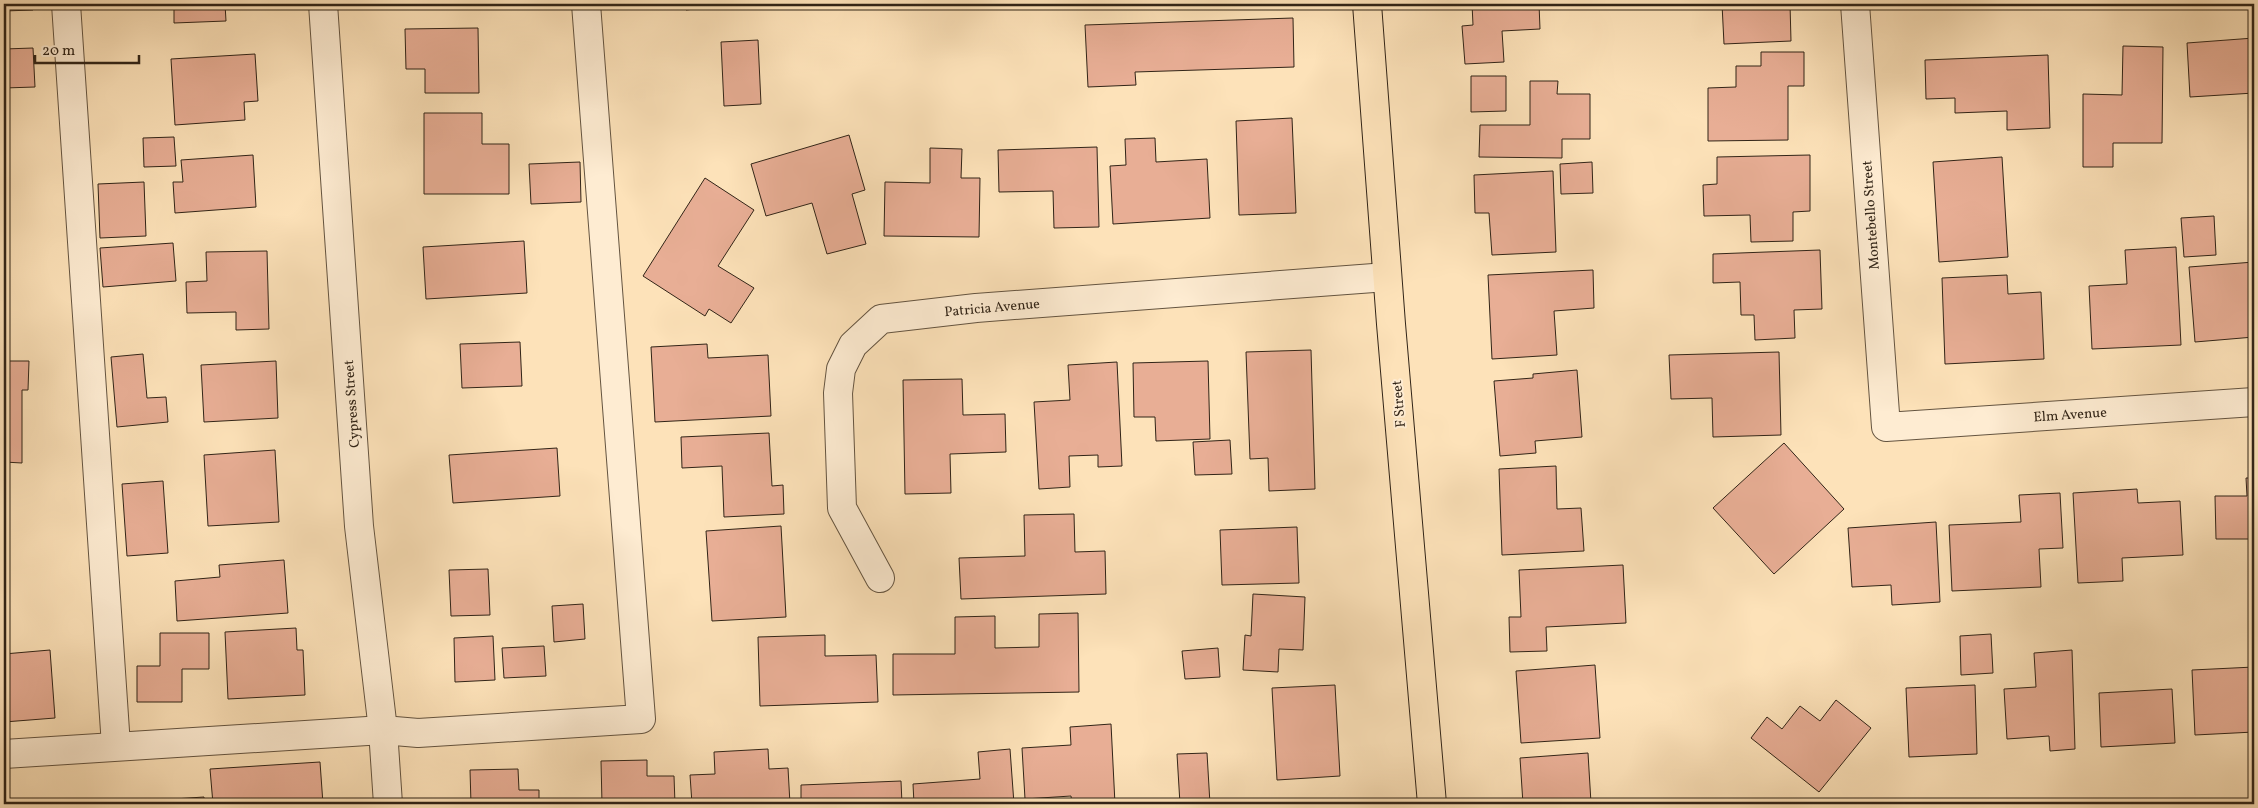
<svg xmlns="http://www.w3.org/2000/svg" width="2258" height="808" font-family="Vollkorn,serif">
  <style>
    .building { fill: #e8ae95; stroke: #312417 }
    .lines { fill: none; stroke-linecap: round; stroke-linejoin: round }
    .minor-casing { stroke: #645440; stroke-width: 30 }
    .major-casing { stroke: #312417; stroke-width: 30 }
    .minor { stroke: #feecd2; stroke-width: 28 }
    .major { stroke: #fde2b9; stroke-width: 28 }
    .labels { text-anchor: middle; stroke-width: 4; stroke-linejoin: round; paint-order: stroke }
    .street-label { font-size: 14px; fill: #312417; stroke: #feecd2 }
  </style>
  <rect width="100%" height="100%" fill="#fde2b9"/>
  <filter id="stains"><feTurbulence type="fractalNoise" baseFrequency=".004" numOctaves="4"/><feColorMatrix values="0 0 0 0 .2 0 0 0 0 .09 0 0 0 0 .02 0 0 0 .5 -.17"/></filter>
  <radialGradient id="worn" r=".72"><stop offset=".6" stop-color="#630" stop-opacity="0"/><stop offset="1" stop-color="#630" stop-opacity=".3"/></radialGradient>
  <!-- building -->
  <g class="building">
    <path d="M4 4H33V10L4 11Z"/>
    <path d="M174 4H225L226 21 174 23Z"/>
    <path d="M686 4H739L686 10Z"/>
    <path d="M1472 4H1539L1540 29 1502 31 1504 62 1465 64 1462 26 1473 25Z"/>
    <path d="M1722 4H1790L1791 41 1724 44Z"/>
    <path d="M1293 18 1294 67 1135 72 1136 85 1088 87 1085 25Z"/>
    <path d="M478 28 479 93H425V69H406L405 29Z"/>
    <path d="M2254 38V93L2190 97 2187 43Z"/>
    <path d="M758 40 761 104 724 106 721 42Z"/>
    <path d="M2123 46 2163 47 2162 143H2113V167H2083V94L2122 95Z"/>
    <path d="M33 48 35 87 4 88V49Z"/>
    <path d="M1761 52H1804V86H1788V140L1708 141V88L1736 87V66H1761Z"/>
    <path d="M255 54 258 101 244 102 245 120 175 125 171 59Z"/>
    <path d="M2048 55 2050 128 2007 130V111L1955 113V98L1926 99 1925 60Z"/>
    <path d="M1471 76H1506V111L1471 112Z"/>
    <path d="M1530 81H1558L1557 94H1590V139H1562V158L1479 157 1480 125H1530Z"/>
    <path d="M424 113H482V144H509V194H424Z"/>
    <path d="M1292 118 1296 213 1239 215 1236 121Z"/>
    <path d="M849 135 865 190 852 194 866 244 827 254 812 203 766 216 751 164Z"/>
    <path d="M174 137 176 166 144 167 143 138Z"/>
    <path d="M1155 138 1156 162 1207 159 1210 218 1113 224 1110 166 1126 165 1125 139Z"/>
    <path d="M1097 147 1099 227 1054 228 1053 191 999 192 998 150Z"/>
    <path d="M930 148 962 149 961 178H980L979 237 884 236 885 182 930 183Z"/>
    <path d="M253 155 256 207 175 213 173 182H183L181 160Z"/>
    <path d="M1810 155V211L1793 212V241L1751 242 1750 215 1704 216 1703 185 1717 184V157Z"/>
    <path d="M2002 157 2008 257 1939 262 1933 162Z"/>
    <path d="M580 162 581 202 531 204 529 164Z"/>
    <path d="M1592 162 1593 193 1561 194 1560 164Z"/>
    <path d="M1553 171 1556 252 1492 255 1489 213H1475L1474 175Z"/>
    <path d="M705 178 754 210 718 266 754 288 731 323 709 309 705 316 643 276Z"/>
    <path d="M144 182 146 236 100 238 98 184Z"/>
    <path d="M2214 216 2216 255 2184 257 2181 218Z"/>
    <path d="M524 241 527 293 426 299 423 247Z"/>
    <path d="M173 243 176 281 103 287 100 248Z"/>
    <path d="M2176 247 2181 345 2092 349 2089 286 2127 284 2125 250Z"/>
    <path d="M1820 250 1822 309 1794 310 1795 338 1755 340 1754 315H1741L1740 282 1713 283V254Z"/>
    <path d="M267 251 269 329 236 330V312L187 313 186 282 207 281 206 252Z"/>
    <path d="M2254 262V337L2195 342 2189 267Z"/>
    <path d="M1593 270 1594 308 1554 311 1557 355 1492 359 1488 275Z"/>
    <path d="M2007 275 2008 294 2041 292 2044 359 1945 364 1942 278Z"/>
    <path d="M520 342 522 386 462 388 460 344Z"/>
    <path d="M707 344 708 358 768 355 771 416 655 422 651 347Z"/>
    <path d="M1311 350 1315 489 1269 491 1268 458 1250 459 1246 352Z"/>
    <path d="M1779 352 1781 435 1713 437 1712 398 1671 399 1669 355Z"/>
    <path d="M143 354 147 398 166 397 168 422 117 427 111 357Z"/>
    <path d="M4 361H29L28 390H22V463L4 462Z"/>
    <path d="M276 361 278 418 204 422 201 365Z"/>
    <path d="M1208 361 1210 439 1156 441 1155 417H1134L1133 363Z"/>
    <path d="M1117 362 1122 466 1098 467V455L1069 456 1070 487 1039 489 1034 402 1070 400 1068 365Z"/>
    <path d="M1577 370 1582 437 1535 441 1536 453 1500 456 1494 381 1533 378V374Z"/>
    <path d="M962 379 963 415 1005 414 1006 452 950 454 951 493 905 494 903 380Z"/>
    <path d="M769 433 772 486 783 485 784 514 724 517 722 466 682 468 681 437Z"/>
    <path d="M1230 440 1232 474 1195 475 1193 442Z"/>
    <path d="M1784 443 1844 509 1774 574 1713 508Z"/>
    <path d="M557 448 560 496 453 503 449 455Z"/>
    <path d="M275 450 279 522 208 526 204 455Z"/>
    <path d="M1556 466 1557 509 1581 508 1584 551 1502 555 1499 469Z"/>
    <path d="M2246 478H2254V556H2250V539H2216L2215 496H2247Z"/>
    <path d="M163 481 168 553 127 556 122 484Z"/>
    <path d="M2137 489 2138 503 2180 501 2183 555 2122 558 2123 581 2078 583 2073 493Z"/>
    <path d="M2060 493 2063 548 2039 549 2041 587 1952 591 1949 525 2021 522 2019 495Z"/>
    <path d="M1074 514 1075 552 1105 551 1106 594 961 599 959 558 1025 556 1024 515Z"/>
    <path d="M1936 522 1940 602 1892 605 1891 585 1852 587 1848 528Z"/>
    <path d="M781 526 786 617 712 621 706 531Z"/>
    <path d="M1297 527 1299 583 1222 585 1220 530Z"/>
    <path d="M284 560 288 613 177 621 175 581 220 577 219 565Z"/>
    <path d="M1623 565 1626 623 1546 627 1547 651 1510 652 1509 617H1521L1519 570Z"/>
    <path d="M488 569 490 615 451 616 449 570Z"/>
    <path d="M1253 594 1305 597 1303 650 1279 649 1278 672 1243 670 1245 635 1251 636Z"/>
    <path d="M583 604 585 639 554 642 552 606Z"/>
    <path d="M1078 613 1079 692 893 695V654H955V617L995 616V648L1039 647V614Z"/>
    <path d="M296 628 297 650H303L305 695 228 699 225 632Z"/>
    <path d="M160 633H209V669H182V702H137V666H160Z"/>
    <path d="M1991 634 1993 673 1961 675 1960 636Z"/>
    <path d="M825 635V656L876 655 878 702 760 706 758 637Z"/>
    <path d="M493 636 495 680 455 682 454 638Z"/>
    <path d="M544 646 546 676 504 678 502 648Z"/>
    <path d="M1218 648 1220 677 1185 679 1182 651Z"/>
    <path d="M50 650 55 718 4 722V654Z"/>
    <path d="M2072 650 2075 749 2050 751 2049 736 2007 739 2004 689 2036 687 2034 653Z"/>
    <path d="M1595 665 1600 738 1521 743 1516 671Z"/>
    <path d="M2254 667V732L2195 735 2192 670Z"/>
    <path d="M1335 685 1340 776 1277 780 1272 688Z"/>
    <path d="M1975 685 1977 754 1909 757 1906 688Z"/>
    <path d="M2172 689 2175 743 2101 747 2099 693Z"/>
    <path d="M1836 700 1871 728 1819 792 1751 738 1767 717 1782 729 1800 706 1820 721Z"/>
    <path d="M1111 724 1115 804H1072L1071 796 1025 799 1022 748 1071 745 1070 727Z"/>
    <path d="M768 749 769 769 788 768 790 804H692L690 775 715 774 714 752Z"/>
    <path d="M1010 749 1014 804H914L913 784 980 779 978 752Z"/>
    <path d="M1207 753 1210 804H1180L1177 754Z"/>
    <path d="M1588 753 1591 803 1523 804 1520 758Z"/>
    <path d="M647 760V776H674L675 804H602L601 761Z"/>
    <path d="M320 762 323 804H213L210 769Z"/>
    <path d="M518 769 519 790H539V804H471L470 770Z"/>
    <path d="M901 781 902 804H801V785Z"/>
    <path d="M204 797V804H145L144 801Z"/>
  </g>
  <g class="lines">
    <defs>
      <g id="minor">
        <path d="M66 4 116 746"/>
        <path d="M323 4 359 526 383 730 388 804"/>
        <path d="M1855 4 1886 427 2254 402"/>
        <path d="M880 578 842 508 838 393 841 369 853 345 881 319 976 308 1387 277"/>
        <path d="M4 754 383 730 418 733 641 719 586 4"/>
      </g>
      <path id="major" d="M1367 4 1391 324 1432 804"/>
    </defs>
    <!-- minor casing -->
    <use href="#minor" class="minor-casing"/>
    <!-- major casing -->
    <use href="#major" class="major-casing"/>
    <!-- minor -->
    <use href="#minor" class="minor"/>
    <!-- major -->
    <use href="#major" class="major"/>
  </g>
  <g class="labels">
    <!-- street labels -->
    <g class="street-label">
      <text transform="translate(1870 215) rotate(-94)" y="5">Montebello Street</text>
      <text transform="translate(992 307) rotate(-5)" y="5">Patricia Avenue</text>
      <text transform="translate(351 404) rotate(-94)" y="5">Cypress Street</text>
      <text transform="translate(1398 404) rotate(-95)" y="5">F Street</text>
      <text transform="translate(2070 414) rotate(-4)" y="5">Elm Avenue</text>
    </g>
  </g>
  <!-- margin -->
  <rect width="2258" height="808" fill="none" stroke="#fde2b9" stroke-width="20"/>
  <rect x="5" y="5" width="2248" height="798" fill="none" stroke="#312417" stroke-width="2.5"/>
  <rect x="10" y="10" width="2238" height="788" fill="none" stroke="#312417"/>
  <!-- scale -->
  <path d="M35 55v8h104v-8" fill="none" stroke="#312417" stroke-width="2.5"/>
  <text x="42" y="55" font-size="15" fill="#312417" stroke="#feecd2" stroke-width="4" paint-order="stroke">20 m</text>
  <rect width="100%" height="100%" filter="url(#stains)"/>
  <rect width="100%" height="100%" fill="url(#worn)"/>
</svg>
